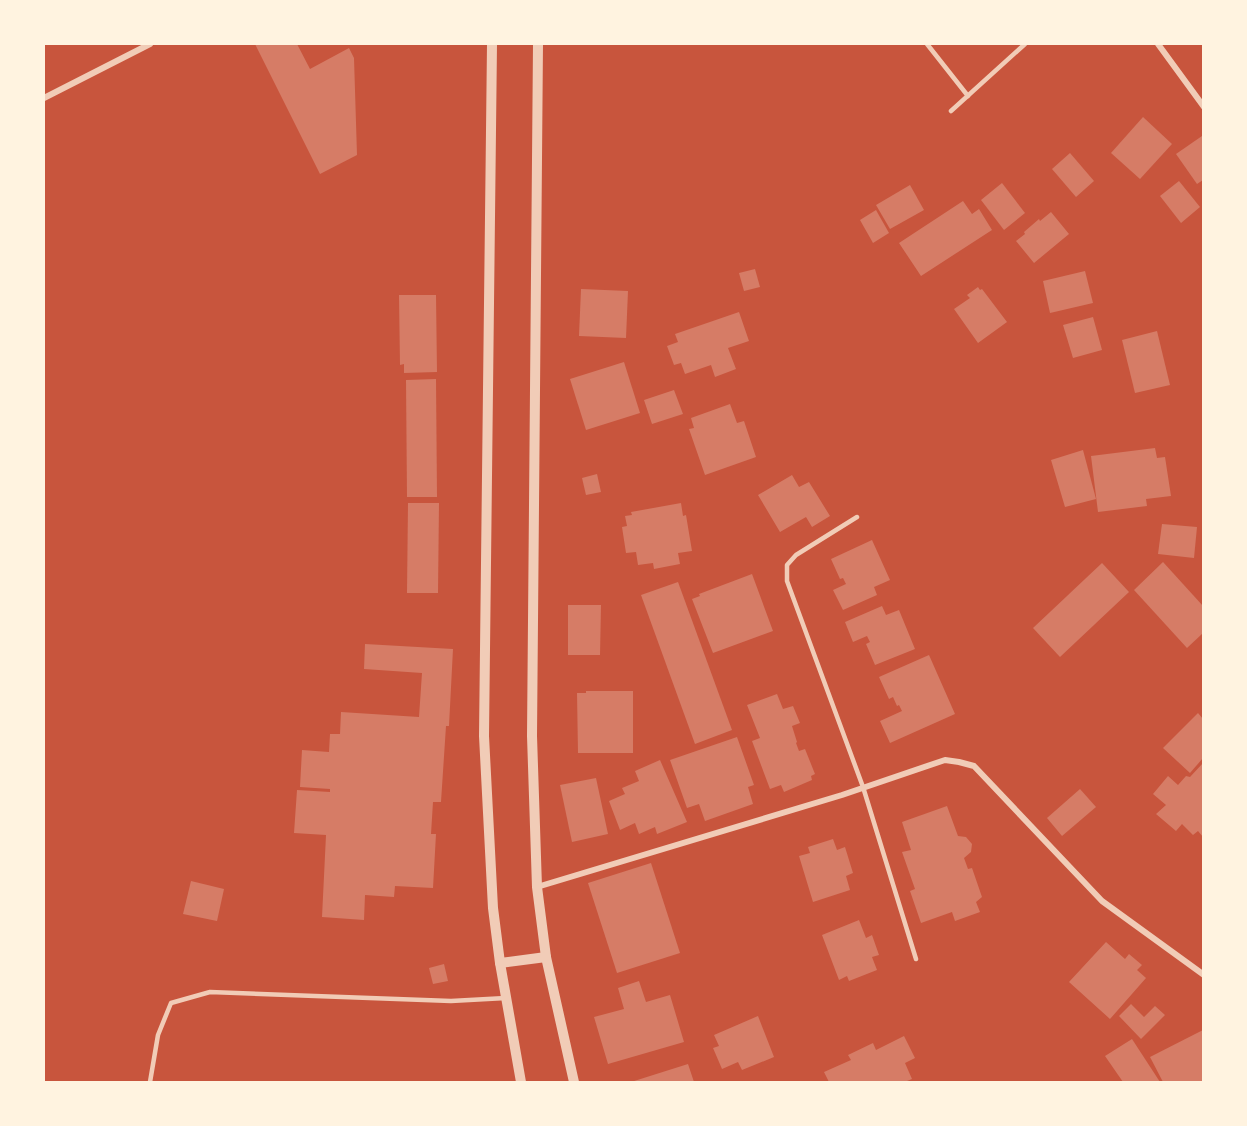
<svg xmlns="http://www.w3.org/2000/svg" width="1247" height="1126" font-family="Quicksand,sans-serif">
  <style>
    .building { fill: #d67c66 }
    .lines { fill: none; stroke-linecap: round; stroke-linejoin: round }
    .service { stroke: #f1ccb7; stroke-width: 4.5 }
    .minor { stroke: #f1ccb7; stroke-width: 6 }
    .tertiary { stroke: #f1ccb7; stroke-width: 10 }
  </style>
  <rect width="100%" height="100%" fill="#c8553d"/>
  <!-- building -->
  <g class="building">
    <path d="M255 44H297L310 69 349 48 354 58 357 155 320 174Z"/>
    <path d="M1143 117 1172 144 1140 179 1111 153Z"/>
    <path d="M1202 136 1203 139V180L1197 184 1176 154Z"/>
    <path d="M1070 153 1094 181 1076 197 1052 169Z"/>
    <path d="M1179 181 1200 207 1181 223 1160 196Z"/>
    <path d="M1002 183 1025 213 1004 230 981 200Z"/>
    <path d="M910 185 924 210 890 229 876 205Z"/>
    <path d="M963 201 972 214 979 209 992 230 921 276 899 243Z"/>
    <path d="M876 210 889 233 873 243 860 220Z"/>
    <path d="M1051 212 1069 234 1034 263 1016 241 1025 234 1024 232 1039 219 1040 221Z"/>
    <path d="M755 269 760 287 744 291 739 273Z"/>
    <path d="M1085 271 1093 303 1050 313 1043 281Z"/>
    <path d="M978 287 980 290 982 289 1007 322 978 343 954 309 970 298 967 295Z"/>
    <path d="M581 289 628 291 626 338 579 336Z"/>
    <path d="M399 295H436L437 372 404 373V364L400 365Z"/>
    <path d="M739 312 749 341 728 348 736 369 715 377 711 365 685 374 681 363 674 365 667 346 678 342 675 334Z"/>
    <path d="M1093 317 1102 350 1073 358 1063 325Z"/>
    <path d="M1157 331 1170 385 1135 393 1122 340Z"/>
    <path d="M624 362 640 413 586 430 570 379Z"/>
    <path d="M436 379 437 497H407L406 380Z"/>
    <path d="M674 390 683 414 652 424 644 400Z"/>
    <path d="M730 404 737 423 744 421 756 457 705 475 689 429 694 428 691 418Z"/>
    <path d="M1155 448 1157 458 1165 457 1171 496 1146 499 1147 506 1098 512 1091 456Z"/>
    <path d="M1083 450 1096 499 1065 507 1051 460Z"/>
    <path d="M597 474 601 492 586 495 582 478Z"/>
    <path d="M792 475 799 487 809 482 830 516 812 527 806 517 780 532 758 495Z"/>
    <path d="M408 503H439L438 593H407Z"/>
    <path d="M681 503 683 516 686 515 692 551 678 553 680 564 654 569 653 563 638 565 636 552 626 553 622 527 627 526 625 516 632 515 631 512Z"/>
    <path d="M1162 524 1197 527 1194 558 1158 554Z"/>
    <path d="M872 540 890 580 874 587 877 595 843 610 833 590 846 584 843 578 840 579 831 559Z"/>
    <path d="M1163 562 1203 606V633L1187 648 1134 590Z"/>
    <path d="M1102 563 1129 592 1060 657 1033 628Z"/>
    <path d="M752 574 773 631 713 653 692 599 700 596 699 594Z"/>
    <path d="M678 582 732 730 695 744 641 595Z"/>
    <path d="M568 605H601L600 655H568Z"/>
    <path d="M882 606 886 615 899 610 915 649 875 665 866 644 870 642 867 636 853 642 845 622Z"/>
    <path d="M365 644 453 649 449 726H446L441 802H433L431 834H436L433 888 395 886 394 897 365 895 364 920 322 917 326 835 294 833 297 790 330 792V789L300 787 302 750 329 752 330 734H340L341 712 419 717 422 673 364 669Z"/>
    <path d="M929 655 955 714 890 743 880 721 902 711 899 705 897 706 893 697 889 699 879 677Z"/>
    <path d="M586 691H633V753H578L577 693H586Z"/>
    <path d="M777 694 783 709 793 706 800 723 792 726 797 742 796 743 799 751 805 749 815 774 811 776 812 780 784 792 781 785 770 789 752 741 760 738 747 705Z"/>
    <path d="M1198 713 1203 719V758L1190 773 1163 748Z"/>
    <path d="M737 737 754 785 748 787 753 804 705 821 699 804 687 808 670 760Z"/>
    <path d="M660 760 687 822 657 834 655 827 639 834 635 823 620 830 609 801 625 794 622 788 639 781 635 771Z"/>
    <path d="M1203 763V837L1198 831 1193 835 1182 824 1176 831 1156 814 1166 805 1153 794 1168 776 1178 785 1186 776 1190 777Z"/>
    <path d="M596 778 608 834 572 842 560 785Z"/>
    <path d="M1080 789 1096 807 1062 836 1047 818Z"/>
    <path d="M947 806 958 836 966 837 972 844 971 852 964 858 968 869 972 868 982 897 976 902 980 912 955 921 952 912 921 923 910 891 915 889 902 852 911 850 902 822Z"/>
    <path d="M833 839 837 850 845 847 853 873 846 876 850 890 813 902 799 856 810 853 808 847Z"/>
    <path d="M651 863 680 953 617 973 588 883Z"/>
    <path d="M191 881 224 889 217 921 183 914Z"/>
    <path d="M859 920 866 938 872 935 879 955 872 957 877 970 849 981 847 976 839 980 822 935Z"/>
    <path d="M1106 942 1125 959 1129 954 1142 965 1137 970 1146 978 1110 1019 1069 982Z"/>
    <path d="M444 964 448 981 433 984 429 968Z"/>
    <path d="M639 981 646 1002 670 995 684 1042 608 1064 594 1017 624 1009 618 988Z"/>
    <path d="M1131 1004 1144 1017 1155 1006 1165 1015 1141 1039 1119 1016Z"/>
    <path d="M758 1016 774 1057 742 1070 738 1062 722 1069 713 1048 719 1046 714 1035Z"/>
    <path d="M1203 1030V1082H1163L1150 1057Z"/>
    <path d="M904 1036 915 1058 905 1063 912 1079 907 1081V1082H829L824 1072 851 1060 848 1055 873 1043 876 1050Z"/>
    <path d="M1132 1039 1160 1082H1123L1105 1056Z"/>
    <path d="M688 1064 694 1082H631Z"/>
  </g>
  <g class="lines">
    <!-- service -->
    <g class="service">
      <path d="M927 44 968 96"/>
      <path d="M951 111 1025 44"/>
      <path d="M857 517 796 555 787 565V581L863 787 916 959"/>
      <path d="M150 1082 158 1035 171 1003 210 992 451 1001 506 998"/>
    </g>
    <!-- minor -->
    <g class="minor">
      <path d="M1158 44 1204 107"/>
      <path d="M44 98 150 44"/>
      <path d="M537 887 842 795 945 760 959 762 974 766 1102 901 1204 975"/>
    </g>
    <!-- tertiary -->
    <g class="tertiary">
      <path d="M492 44 484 736 493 908 500 963 521 1082"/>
      <path d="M538 44 532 736 537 887 546 957 574 1082"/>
      <path d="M500 963 546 957"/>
    </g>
  </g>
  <!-- border -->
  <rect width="1247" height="1126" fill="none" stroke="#fff3e0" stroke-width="90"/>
</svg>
